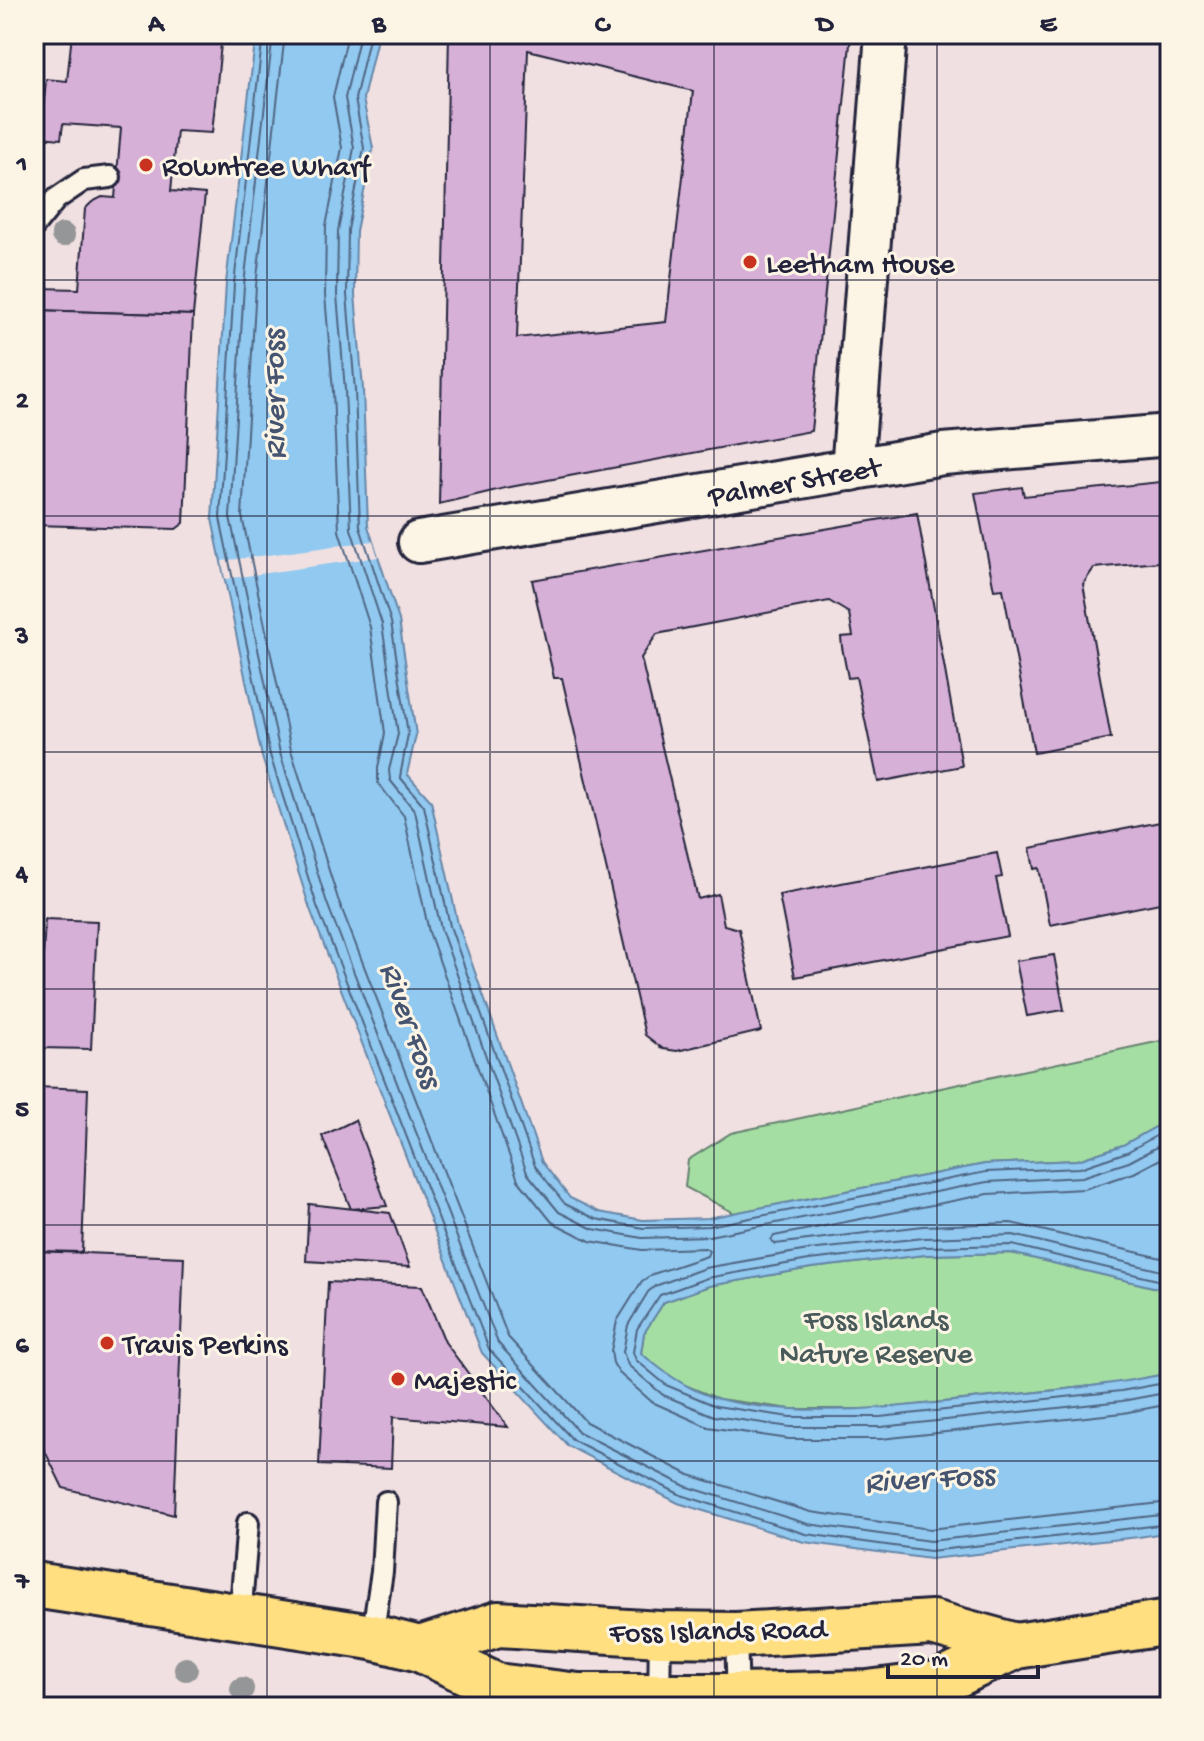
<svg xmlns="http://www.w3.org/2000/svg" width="1204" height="1741" font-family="'Gochi Hand',sans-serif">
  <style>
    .green { fill: #a5dea3; stroke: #64806f; stroke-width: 2 }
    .water { fill: #92c9f0; stroke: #6586a8; stroke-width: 2 }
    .pier { fill: #f1e0e1 }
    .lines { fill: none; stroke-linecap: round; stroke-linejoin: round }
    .shore { stroke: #4f6583; stroke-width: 2 }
    .building { fill: #d7b0d8; stroke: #22223b; stroke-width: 2; fill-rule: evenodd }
    .lane-casing { stroke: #22223b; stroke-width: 26 }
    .street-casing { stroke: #22223b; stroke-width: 46 }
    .primary-casing { stroke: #22223b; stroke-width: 50 }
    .lane { stroke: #fcf5e5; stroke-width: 20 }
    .street { stroke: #fcf5e5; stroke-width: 40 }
    .primary { stroke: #ffdf80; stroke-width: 44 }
    .tree { fill: #959697 }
    .grid { fill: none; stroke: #22223b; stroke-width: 2; stroke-opacity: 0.55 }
    .poi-dot { fill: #c8321e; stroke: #fcf5e5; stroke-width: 3 }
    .labels { text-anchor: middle; stroke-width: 6; stroke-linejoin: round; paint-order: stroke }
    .poi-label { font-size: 30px; fill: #22223b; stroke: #fcf5e5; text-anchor: start }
    .street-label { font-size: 30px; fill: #22223b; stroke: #fcf5e5 }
    .park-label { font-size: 30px; fill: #495a5a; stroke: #fcf5e5 }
    .water-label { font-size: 32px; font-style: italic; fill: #445471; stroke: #fcf5e5 }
    .neatline { fill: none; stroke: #22223b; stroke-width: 3 }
    .grid-label { font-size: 26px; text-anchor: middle; font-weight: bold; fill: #22223b }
  </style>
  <rect width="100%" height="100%" fill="#f1e0e1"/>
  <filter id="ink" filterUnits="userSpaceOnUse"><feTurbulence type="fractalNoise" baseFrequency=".0125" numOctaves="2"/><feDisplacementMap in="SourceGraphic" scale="16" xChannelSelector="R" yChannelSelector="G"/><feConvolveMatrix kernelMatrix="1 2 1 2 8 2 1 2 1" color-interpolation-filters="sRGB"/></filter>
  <g filter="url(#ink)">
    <!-- green -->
    <g class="green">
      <path d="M1170 1039V1113L1159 1125 1123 1145 1078 1160 985 1164 734 1213 685 1187 688 1160 731 1133Z"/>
      <path d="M1011 1253 1170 1291V1373L1120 1383 879 1409H791L719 1399 670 1379 641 1353 644 1333 664 1302 709 1286 811 1268 925 1255Z"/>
    </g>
    <!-- water -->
    <path class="water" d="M256 34H378L363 99 373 148 356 231 355 294 363 389 368 526 399 620 416 735 407 774 431 801 458 924 542 1162 570 1198 599 1212 643 1220 708 1218 985 1164 1078 1160 1123 1145 1159 1125 1170 1113V1291L1011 1253 925 1255 811 1268 709 1286 664 1302 644 1333 641 1353C664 1373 689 1391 719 1399 801 1419 899 1407 982 1398 1045 1391 1108 1386 1170 1373V1532L1139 1537 930 1559 804 1542 678 1503 568 1446 482 1353 310 909 262 757 212 519 226 283Z"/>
    <!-- pier -->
    <path class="pier" d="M373 541 378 557 225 579 222 561Z"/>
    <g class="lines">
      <!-- shore -->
      <g class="shore">
        <path d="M263 34 234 284 220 518 270 755 317 906 489 1349 573 1440 681 1495 806 1534 930 1551 1170 1524"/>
        <path d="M273 34 244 285 230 517 280 753 327 903 498 1343 579 1432 685 1486 808 1524 930 1541 1170 1514"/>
        <path d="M285 34 256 286 242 516 291 750 338 899 508 1337 586 1422 689 1475 811 1512 930 1529 1170 1502"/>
        <path d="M348 34 333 97 342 148 326 226 325 295 333 391 339 531 370 627 385 733 378 768V783L404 816 429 932 518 1180 552 1222 590 1241 642 1250 705 1248 709 1251 707 1256 653 1274 642 1281 617 1321 611 1351 613 1363 619 1373 652 1402 708 1427 789 1439H881L1123 1413 1170 1404"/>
        <path d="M360 34 345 98 354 148 338 231 337 295 345 390 351 529 382 624 398 734 389 770 390 780 415 811 441 929 527 1173 559 1212 593 1229 642 1238 709 1236 987 1182 1082 1177 1129 1162 1170 1140"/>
        <path d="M370 34 355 99 364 148 348 230 347 295 355 390 360 527 391 622 408 734 400 777 424 806 450 926 535 1166 565 1204 596 1219 643 1228 709 1226 986 1172 1080 1168 1127 1152 1163 1132 1170 1125"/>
        <path d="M1170 1154 1134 1173 1084 1189 988 1194 774 1236 771 1240 775 1244 923 1226 1011 1223 1170 1260"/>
        <path d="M1170 1273 1013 1235 924 1238 808 1250 705 1268 655 1286 648 1292 628 1325 623 1352 628 1365 663 1395 714 1416 790 1427H881L1122 1401 1170 1392"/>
        <path d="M1170 1283 1012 1245 925 1247 809 1260 707 1278 660 1295 637 1329 633 1352 636 1360 666 1385 716 1406 790 1417H880L1121 1391 1170 1382"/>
      </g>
    </g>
    <!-- building -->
    <g class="building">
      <path d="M72 34H222L212 133 177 131 171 191 205 194 193 315 34 310V292L40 288 79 289 85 209 92 202 102 197 115 198 121 128 63 124 61 139 41 137 46 79 67 81Z"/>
      <path d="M449 34H851L811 431 505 488 439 504ZM528 50 693 91 666 322 517 338Z"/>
      <path d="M34 310 193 315 184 523 176 529 34 525Z"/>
      <path d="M1170 481V561L1094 568 1083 584 1111 738 1034 753 1003 589 994 590 975 493 1022 487 1024 496Z"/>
      <path d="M917 513 962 766 878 782 856 677 848 678 842 647 841 637 853 636 849 613 829 601 657 634 641 658 698 899 718 894 724 925 739 929 761 1031 677 1051 663 1049 645 1035 562 678H554L532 580Z"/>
      <path d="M1170 820V901L1050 925 1039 868 1034 869 1030 848Z"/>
      <path d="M997 853 1002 877 996 878 1008 936 795 977 779 895Z"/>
      <path d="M45 919 97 921 91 1049 38 1048Z"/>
      <path d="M1054 955 1064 1010 1027 1016 1016 961Z"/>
      <path d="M35 1087 88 1089 82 1252 34 1251Z"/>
      <path d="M355 1120 387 1206 351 1209 322 1136Z"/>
      <path d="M309 1204 390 1213 410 1267 306 1261Z"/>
      <path d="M34 1251 184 1257 174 1515 63 1488 34 1429Z"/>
      <path d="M328 1282 422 1286 445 1342 508 1427 393 1417 391 1468 319 1465Z"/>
    </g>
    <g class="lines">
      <defs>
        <g id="lane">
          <path d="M34 226 56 199 84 180 110 177"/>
          <path d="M240 1618 248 1523"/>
          <path d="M736 1635 738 1699"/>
          <path d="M372 1637 382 1572 386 1502"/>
          <path d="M659 1702 660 1634"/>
        </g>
        <g id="street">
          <path d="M852 470 886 34"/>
          <path d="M419 542 943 454 1170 435"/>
        </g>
        <g id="primary">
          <path d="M34 1585 372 1637 420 1649 496 1686 579 1696H738L868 1693 937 1684 1016 1646 1170 1622"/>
          <path d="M420 1649 498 1624 660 1634 736 1635 932 1623 1016 1646"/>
        </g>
      </defs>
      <!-- lane casing -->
      <use href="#lane" class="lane-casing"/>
      <!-- street casing -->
      <use href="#street" class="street-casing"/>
      <!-- primary casing -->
      <use href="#primary" class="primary-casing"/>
      <!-- lane -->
      <use href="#lane" class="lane"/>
      <!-- street -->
      <use href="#street" class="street"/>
      <!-- primary -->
      <use href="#primary" class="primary"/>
    </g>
    <!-- trees -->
    <g class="tree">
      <circle cx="63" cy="235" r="12"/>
      <circle cx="186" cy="1669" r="12"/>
      <circle cx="242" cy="1689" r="12"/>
    </g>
  </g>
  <!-- grid -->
  <path class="grid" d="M267 34V1707M490 34V1707M714 34V1707M937 34V1707M34 280H1170M34 516H1170M34 752H1170M34 989H1170M34 1225H1170M34 1461H1170"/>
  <!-- markers -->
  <g class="poi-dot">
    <circle cx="146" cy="165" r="8"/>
    <circle cx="750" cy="262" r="8"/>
    <circle cx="107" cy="1343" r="8"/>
    <circle cx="398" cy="1379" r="8"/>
  </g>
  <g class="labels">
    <!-- poi labels -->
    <g class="poi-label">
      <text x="162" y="175">Rowntree Wharf</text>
      <text x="766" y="272">Leetham House</text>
      <text x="123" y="1353">Travis Perkins</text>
      <text x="414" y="1389">Majestic</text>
    </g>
    <!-- street labels -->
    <g class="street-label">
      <text transform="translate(794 480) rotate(-10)" y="10">Palmer Street</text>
      <text transform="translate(718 1629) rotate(-1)" y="10">Foss Islands Road</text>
    </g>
    <!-- park labels -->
    <g class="park-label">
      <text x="876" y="1328">Foss Islands<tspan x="876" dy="34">Nature Reserve</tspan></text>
    </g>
    <!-- water labels -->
    <g class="water-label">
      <text transform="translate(272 395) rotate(-91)" y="11">River Foss</text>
      <text transform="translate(413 1024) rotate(70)" y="11">River Foss</text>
      <text transform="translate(929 1476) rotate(-4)" y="11">River Foss</text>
    </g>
  </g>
  <!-- margin -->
  <rect width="1204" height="1741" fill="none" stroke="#fcf5e5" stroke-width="88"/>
  <!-- scale -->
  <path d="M888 1665v12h150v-12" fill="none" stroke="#22223b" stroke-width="4"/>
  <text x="900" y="1665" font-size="24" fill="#22223b" stroke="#fcf5e5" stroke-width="6" paint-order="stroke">20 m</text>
  <rect x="44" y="44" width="1116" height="1653" class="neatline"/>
  <g class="grid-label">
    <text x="156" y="31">A</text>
    <text x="379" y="31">B</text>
    <text x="602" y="31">C</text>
    <text x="825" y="31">D</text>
    <text x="1048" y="31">E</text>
    <text x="22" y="171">1</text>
    <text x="22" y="407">2</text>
    <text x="22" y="643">3</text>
    <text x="22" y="880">4</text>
    <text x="22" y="1116">5</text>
    <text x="22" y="1352">6</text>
    <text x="22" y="1588">7</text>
  </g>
</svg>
